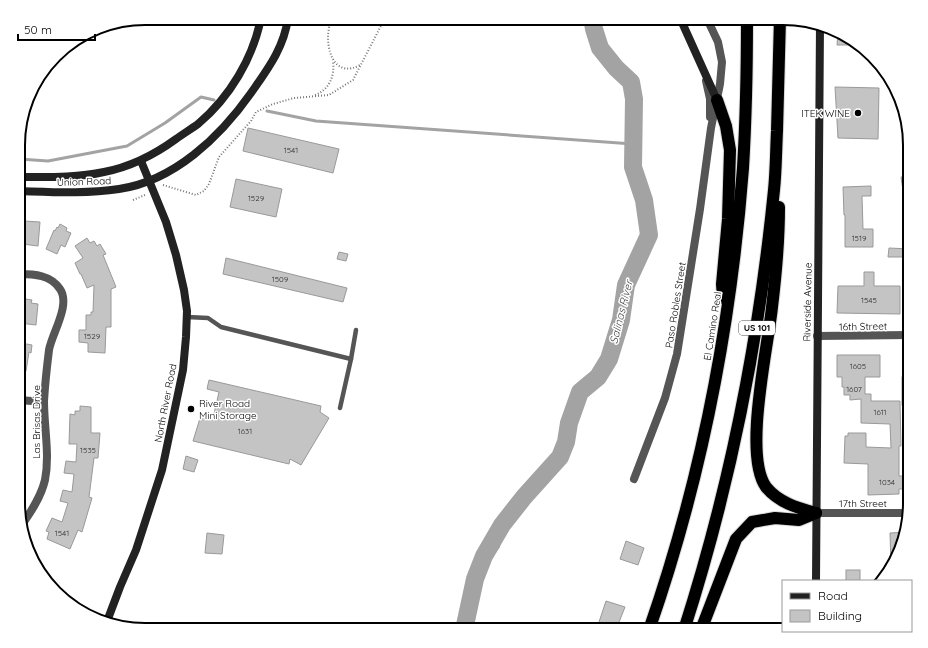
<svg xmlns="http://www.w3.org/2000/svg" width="928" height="648" font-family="Quicksand,sans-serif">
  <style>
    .water { fill: #a3a3a3 }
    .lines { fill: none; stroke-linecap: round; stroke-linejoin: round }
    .stream { stroke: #a3a3a3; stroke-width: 3 }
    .river { stroke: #a3a3a3; stroke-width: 18 }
    .building { fill: #c4c4c4; stroke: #999 }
    .motorway-casing { stroke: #dbdbdb; stroke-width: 14 }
    .path { stroke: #777; stroke-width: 2; stroke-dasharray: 1 2; stroke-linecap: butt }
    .service { stroke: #555; stroke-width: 4.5 }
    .minor { stroke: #555; stroke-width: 8 }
    .tertiary { stroke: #555; stroke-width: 8 }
    .secondary { stroke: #222; stroke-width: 8 }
    .motorway { stroke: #000; stroke-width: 12 }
    .poi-dot { fill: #000; stroke: #fff; stroke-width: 1.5 }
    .labels { text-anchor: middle; stroke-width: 3; stroke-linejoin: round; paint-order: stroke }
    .number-label { font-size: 8px; fill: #313131 }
    .shield { fill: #fff; stroke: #4c4c4c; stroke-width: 1 }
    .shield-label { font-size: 9px; font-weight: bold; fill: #000 }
    .poi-label { font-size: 10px; fill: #000; stroke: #fff; text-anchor: end }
    .street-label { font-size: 10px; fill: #000; stroke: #fff }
    .water-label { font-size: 11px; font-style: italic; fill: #444; stroke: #fff }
    .rim { fill: none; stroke: #000; stroke-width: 2 }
  </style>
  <rect width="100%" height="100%" fill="#fff"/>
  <!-- water -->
  <path class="water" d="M502 525 500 547 478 578 469 581 468 573 483 543Z"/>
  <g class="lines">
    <!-- stream -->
    <g class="stream">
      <path d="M267 111 316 121 633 144"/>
      <path d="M19 159 48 161 127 146 165 123 201 97 214 100"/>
    </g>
    <!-- river -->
    <path class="river" d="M464 630 475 579 484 556 502 525 524 497 560 457 566 442 569 423 580 392 598 377 609 359 621 320 626 285 649 235 644 200 633 167 634 99 631 82 616 68 600 48 594 29 592 18"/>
  </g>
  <!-- building -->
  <g class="building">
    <path d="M838 32 860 44 862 45H837Z"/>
    <path d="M835 87 879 88 878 139 838 138Z"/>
    <path d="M248 128 339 149 333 173 243 151Z"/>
    <path d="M910 176V204H905L901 177Z"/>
    <path d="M236 179 282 189 276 217 230 207Z"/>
    <path d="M871 186V196H862L863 229H873V247H845V215H844L843 187Z"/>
    <path d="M24 221 40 222 38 246 22 244Z"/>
    <path d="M60 224 67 228 66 231 71 233 65 247 61 245 57 254 46 249 54 230 55 231 57 227 58 228Z"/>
    <path d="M87 238 90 243 94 241 97 246 100 244 106 254 103 255 116 287 111 289V327H106L105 353 88 352V343L79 342V330H86V315H91V312H93L94 285 87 288 81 274H80L75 263 83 258 75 246Z"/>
    <path d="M889 248 910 249V257H888Z"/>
    <path d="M339 252 348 254 346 261 337 259Z"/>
    <path d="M226 258 347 288 343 302 223 274Z"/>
    <path d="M864 272H874V286H900V314L837 313 838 286H864Z"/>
    <path d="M19 298 32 300 31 303 38 304 36 325 19 323Z"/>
    <path d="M21 343 32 345 31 353 29 352 26 371 19 370V353Z"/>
    <path d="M837 355H880V377H865V394H871V401H900L901 446H899V476H906V489H899V494L868 495V464L844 463 845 436H848V433H866V447L891 448 890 424 861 423V399L850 400V395H844V387H842V377H837Z"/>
    <rect x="902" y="377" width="8" height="28"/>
    <path d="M209 380 321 406 320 412 329 418 301 465 290 459 289 464 193 441 201 415 213 418 219 392 207 389Z"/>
    <path d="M80 406 91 407V433H100L98 458H94L89 497 92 498 82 532 78 530 70 549 47 539 49 532 46 531 52 518 62 522 68 503 60 501 63 490 72 492 74 474 64 473 66 461 76 462 77 444H69L70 414 75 415V411H80Z"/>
    <path d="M186 456 198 460 194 472 183 469Z"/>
    <path d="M906 532 903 544 891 567 890 533Z"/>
    <path d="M207 533 224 535 222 554 205 553Z"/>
    <path d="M626 541 644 548 638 565 620 559Z"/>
    <rect x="846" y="570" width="14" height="11"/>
    <path d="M606 601 625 607 616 630H603L597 628Z"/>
  </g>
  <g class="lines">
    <defs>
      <g id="motorway">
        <path d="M717 100 726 126 730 150 728 219 722 284 723 298"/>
        <path d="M779 207C779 241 776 274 772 307 768 347 743 455 766 487 779 503 798 508 816 513"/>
        <path d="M649 630C701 481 731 326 743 168 746 118 747 68 747 18"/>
        <path d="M684 630C730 487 759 340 774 190 776 171 776 150 777 131 778 93 779 56 780 18"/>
        <path d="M701 630 736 539 752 522 775 518 799 520 816 513"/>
      </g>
    </defs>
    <!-- motorway casing -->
    <use href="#motorway" class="motorway-casing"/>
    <!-- path -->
    <g class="path">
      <path d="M331 18C330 24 328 31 328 37 328 57 338 77 360 65"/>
      <path d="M315 95C329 90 335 76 333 62"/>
      <path d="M163 185 196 195 204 191 209 184 219 157 251 121 256 112 273 104 294 98 329 95 353 80 385 18"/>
      <path d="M133 200 145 195"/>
    </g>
    <!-- service -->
    <g class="service">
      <path d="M187 317 208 318 221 327 351 359 340 408"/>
      <path d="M351 359 356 330"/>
    </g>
    <!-- minor -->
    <g class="minor">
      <path d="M706 81 710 99V117"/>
      <path d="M19 274C34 274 51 275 60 289 71 305 52 333 49 350 47 366 45 385 44 401 44 428 50 454 45 480 41 497 31 512 21 526"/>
      <path d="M19 400 44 402"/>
      <path d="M634 479 665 398 677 354 700 209 711 128 720 84 722 62 718 42 709 23 704 18"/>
      <path d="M816 513H909"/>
    </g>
    <!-- tertiary -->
    <path class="tertiary" d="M817 336 910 335"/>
    <!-- secondary -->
    <g class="secondary">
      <path d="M680 18 717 100"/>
      <path d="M19 177C47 177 76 178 104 172 130 167 154 155 176 139 183 134 191 129 198 124 230 97 253 58 261 18"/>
      <path d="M19 191C52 192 86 194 119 189 174 181 220 137 251 93 267 70 284 48 288 18"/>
      <path d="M816 581 820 24"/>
      <path d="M106 624 120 587 136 550 162 470 183 370 186 337 187 311 184 290 176 255 166 222 141 161"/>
    </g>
    <!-- motorway -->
    <use href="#motorway" class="motorway"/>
  </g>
  <!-- markers -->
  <g class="poi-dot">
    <circle cx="858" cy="113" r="4"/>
    <circle cx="191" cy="409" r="4"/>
  </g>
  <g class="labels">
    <!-- number labels -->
    <g class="number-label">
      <text x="291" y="153">1541</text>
      <text x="256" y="201">1529</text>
      <text x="859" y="241">1519</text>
      <text x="280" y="282">1509</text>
      <text x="869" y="303">1545</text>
      <text x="92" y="339">1529</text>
      <text x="858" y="369">1605</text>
      <text x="854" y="392">1607</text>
      <text x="880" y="415">1611</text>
      <text x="245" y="434">1631</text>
      <text x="88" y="453">1535</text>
      <text x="887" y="485">1034</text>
      <text x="62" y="536">1541</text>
    </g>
    <!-- shield labels -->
    <rect class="shield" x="739" y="321" width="36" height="14" rx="3"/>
    <g class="shield-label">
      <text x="757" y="331">US 101</text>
    </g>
    <!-- poi labels -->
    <g class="poi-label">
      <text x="850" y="117">ITEK WINE</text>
      <text x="199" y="407" text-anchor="start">River Road<tspan x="199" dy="12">Mini Storage</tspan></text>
    </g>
    <!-- street labels -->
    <g class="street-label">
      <text transform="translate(84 181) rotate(-2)" y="4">Union Road</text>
      <text transform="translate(807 302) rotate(-89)" y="4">Riverside Avenue</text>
      <text transform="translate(675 305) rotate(-81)" y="4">Paso Robles Street</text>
      <text transform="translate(712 326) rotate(-81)" y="4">El Camino Real</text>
      <text transform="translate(863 326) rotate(-1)" y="4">16th Street</text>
      <text transform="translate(165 403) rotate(-79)" y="4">North River Road</text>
      <text transform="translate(36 422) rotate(-90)" y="4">Las Brisas Drive</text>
      <text x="863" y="507">17th Street</text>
    </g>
    <!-- water labels -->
    <g class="water-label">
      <text transform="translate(621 312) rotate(-76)" y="4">Salinas River</text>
    </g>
  </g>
  <!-- crop -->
  <path d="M0 0H928V648H0ZM145 25H783A120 120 0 0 1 903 145V503A120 120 0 0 1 783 623H145A120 120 0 0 1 25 503V145A120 120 0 0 1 145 25Z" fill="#fff" fill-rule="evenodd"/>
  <path class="rim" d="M145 25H783A120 120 0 0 1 903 145V503A120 120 0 0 1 783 623H145A120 120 0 0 1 25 503V145A120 120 0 0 1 145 25Z"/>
  <!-- legend -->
  <rect x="782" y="580" width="130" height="52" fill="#ffffff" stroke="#999999"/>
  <rect x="790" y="593" width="20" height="6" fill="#222222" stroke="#999999"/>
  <text x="818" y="600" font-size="12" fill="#000000">Road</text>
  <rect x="790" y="610" width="20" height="12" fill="#c4c4c4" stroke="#999999"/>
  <text x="818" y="620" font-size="12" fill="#000000">Building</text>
  <!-- scale -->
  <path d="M18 34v6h77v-6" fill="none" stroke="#000000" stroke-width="2"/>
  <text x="24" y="34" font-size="12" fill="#000000" stroke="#ffffff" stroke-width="3" paint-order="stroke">50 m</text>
</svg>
